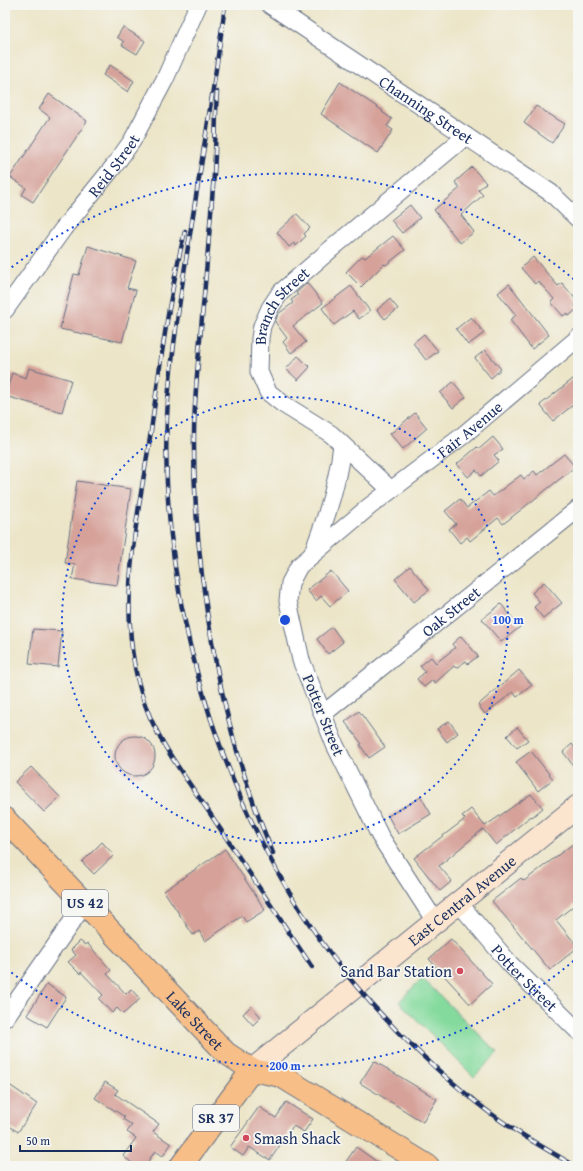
<svg xmlns="http://www.w3.org/2000/svg" width="583" height="1171" font-family="'Gentium Book Plus',serif">
  <style>
    .green { fill: #84da9d; stroke: #50847e }
    .building { fill: #d5a199 }
    .lines { fill: none; stroke-linecap: round; stroke-linejoin: round }
    .street-casing { stroke: #646f83; stroke-width: 19 }
    .secondary-casing { stroke: #646f83; stroke-width: 24 }
    .primary-casing { stroke: #646f83; stroke-width: 24 }
    .highway-casing { stroke: #646f83; stroke-width: 24 }
    .street { stroke: #fff; stroke-width: 17 }
    .secondary { stroke: #fce5cf; stroke-width: 22 }
    .primary { stroke: #f7be87; stroke-width: 22 }
    .highway { stroke: #f7be87; stroke-width: 22 }
    .rail-casing { stroke: #1b2f5e; stroke-width: 4.5 }
    .rail { stroke: #f6f6f2; stroke-width: 3; stroke-dasharray: 9; stroke-linecap: butt }
    .ring { fill: none; stroke: #1d4ed8; stroke-width: 2; stroke-dasharray: 2 4 }
    .poi-dot { fill: #d1495b; stroke: #f6f6f2; stroke-width: 1.5 }
    .labels { text-anchor: middle; stroke-width: 3.5; stroke-linejoin: round; paint-order: stroke }
    .shield { fill: #f6f6f2; stroke: #5d6b8a; stroke-width: 1 }
    .shield-label { font-size: 15px; font-weight: bold; fill: #1b2f5e }
    .street-label { font-size: 16px; fill: #1b2f5e; stroke: #f6f6f2 }
    .poi-label { font-size: 16px; fill: #1b2f5e; stroke: #f6f6f2; text-anchor: end }
    .centre { fill: #1d4ed8; stroke: #f6f6f2; stroke-width: 2 }
    .ring-label { font-size: 12px; text-anchor: middle; font-weight: bold; fill: #1d4ed8; stroke: #f6f6f2; stroke-width: 3.5; stroke-linejoin: round; paint-order: stroke }
  </style>
  <rect width="100%" height="100%" fill="#f6f6f2"/>
  <filter id="ink" filterUnits="userSpaceOnUse"><feTurbulence type="fractalNoise" baseFrequency=".025" numOctaves="2"/><feDisplacementMap in="SourceGraphic" scale="8" xChannelSelector="R" yChannelSelector="G"/><feConvolveMatrix kernelMatrix="1 2 1 2 8 2 1 2 1" color-interpolation-filters="sRGB"/></filter>
  <filter id="wash" filterUnits="userSpaceOnUse"><feTurbulence type="fractalNoise" baseFrequency=".012" numOctaves="4" result="noise"/><feDisplacementMap in="SourceGraphic" scale="16" xChannelSelector="R" yChannelSelector="G"/><feGaussianBlur stdDeviation="0.9" result="paint"/><feColorMatrix in="noise" values="0 0 0 0 0 0 0 0 0 0 0 0 0 0 0 0 0 1.4 0 .05"/><feComposite in="paint" operator="in"/></filter>
  <g filter="url(#wash)">
    <rect width="100%" height="100%" fill="#ece5c8"/>
    <!-- green -->
    <path class="green" d="M422 978 498 1053 474 1077 399 1002Z"/>
    <g id="blocks">
      <!-- building -->
      <g class="building">
        <path d="M123 27 145 41 137 54 122 45 124 42 117 37Z"/>
        <path d="M110 65 134 81 128 92 103 75Z"/>
        <path d="M340 82 383 111 382 112 392 119 387 126 393 130 378 153 321 114Z"/>
        <path d="M49 94 87 121 33 202 22 195 26 188 10 177 50 117 39 109Z"/>
        <path d="M536 106 565 124 552 143 524 123Z"/>
        <path d="M472 167 486 183 478 190 483 195 461 215 474 232 460 243 434 210 460 188 455 182Z"/>
        <path d="M410 205 420 218 402 233 391 220Z"/>
        <path d="M297 214 310 228 304 234 306 236 296 246 294 243 289 247 277 232Z"/>
        <path d="M393 236 405 250 386 265 384 264 361 287 346 272 362 256 365 258Z"/>
        <path d="M88 246 136 261 127 288 136 290 122 342 60 329 74 274 79 275Z"/>
        <path d="M533 257 558 286 562 283 578 302 575 306 577 309 569 316 567 313 563 316 551 302 554 299 538 281 535 284 521 268Z"/>
        <path d="M307 283 323 303 293 326 306 342 291 353 283 342 287 338 275 322 278 314 293 303 291 300 298 295 296 293Z"/>
        <path d="M509 284 549 335 532 349 510 320 516 315 498 293Z"/>
        <path d="M351 286 370 311 359 319 353 311 334 325 322 308Z"/>
        <path d="M390 299 398 309 385 319 377 310Z"/>
        <path d="M471 317 484 333 468 345 456 329Z"/>
        <path d="M424 334 438 351 426 360 413 343Z"/>
        <path d="M485 350 501 369 491 378 475 358Z"/>
        <path d="M298 356 310 367 298 380 286 369Z"/>
        <path d="M29 368 71 380 62 412 5 396 12 373 26 378Z"/>
        <path d="M578 375V401L553 421 540 405Z"/>
        <path d="M453 382 466 397 453 408 440 393Z"/>
        <path d="M415 413 427 428 403 449 390 434Z"/>
        <path d="M493 437 503 449 494 455 499 461 481 476 476 470 468 477 457 464 477 447 479 449Z"/>
        <path d="M564 454 575 467 503 524 498 518 470 541 467 537 460 543 449 529 456 524 445 511 460 499 467 508 489 491 493 496 521 475 524 479 534 471 537 475Z"/>
        <path d="M77 481 131 489 117 585 72 579 75 564 65 563Z"/>
        <path d="M410 566 429 590 414 602 395 579Z"/>
        <path d="M331 571 348 591 330 606 321 596 316 601 307 590Z"/>
        <path d="M544 582 562 603 543 618 534 607 540 602 532 593Z"/>
        <path d="M501 604 520 627 501 642 482 619Z"/>
        <path d="M332 627 343 642 328 654 317 639Z"/>
        <path d="M33 629 62 631 58 667 29 664Z"/>
        <path d="M461 636 478 656 468 664 466 661 456 668 454 666 435 683 433 680 424 687 417 679 425 672 420 666 431 657 436 663 455 648 452 644Z"/>
        <path d="M519 670 532 685 517 697 513 692 485 714 478 705Z"/>
        <path d="M359 711 385 747 369 758 360 745 362 744 345 722Z"/>
        <path d="M449 721 458 733 447 742 437 729Z"/>
        <path d="M517 727 528 740 517 748 507 736Z"/>
        <circle cx="135" cy="756" r="20"/>
        <path d="M572 744 578 752V772L563 752Z"/>
        <path d="M531 751 553 779 538 791 516 762Z"/>
        <path d="M31 767 60 797 44 812 15 782Z"/>
        <path d="M531 794 543 808 532 817 531 816 496 845 483 829 439 866 452 881 440 891 414 858 465 819 462 816 471 809 485 826Z"/>
        <path d="M421 797 431 814 398 834 388 816Z"/>
        <path d="M578 840V902L556 920 578 947 550 970 492 901 521 878 524 881Z"/>
        <path d="M102 842 114 855 94 874 82 862Z"/>
        <path d="M225 849 265 910 246 922 242 916 205 941 199 931 193 935 164 891Z"/>
        <path d="M451 939 492 984 470 1004 429 959Z"/>
        <path d="M80 941 85 945 87 943 111 970 107 974 126 994 131 989 140 999 123 1014 117 1008 112 1013 99 999 103 995 81 972 80 974 68 962 76 955 71 950Z"/>
        <path d="M47 984 66 997 47 1027 27 1015Z"/>
        <path d="M251 1006 261 1017 253 1025 243 1014Z"/>
        <path d="M374 1061 437 1099 423 1122 360 1083Z"/>
        <path d="M5 1082 37 1104 18 1132 5 1123Z"/>
        <path d="M105 1082 118 1090 115 1094 159 1124 153 1132 171 1144 163 1156 155 1151 145 1166H136L123 1156 136 1138 127 1132 132 1125 123 1119 125 1117 95 1098Z"/>
        <path d="M286 1102 313 1119 304 1132 293 1126 270 1160 249 1147 243 1156 230 1147 259 1107 276 1118Z"/>
        <path d="M356 1147 383 1166H343Z"/>
      </g>
    </g>
  </g>
  <g filter="url(#ink)">
    <use href="#blocks" fill-opacity="0" stroke="#646f83" stroke-width="1"/>
    <g class="lines">
      <defs>
        <g id="street">
          <path id="s1" d="M270 5 551 193 578 219"/>
          <path id="s2" d="M5 310 63 229 114 166 132 141 165 79 198 5"/>
          <path id="s3" d="M391 490 331 434 283 404 268 392 259 372 260 338 262 326 270 308 280 293 331 249 466 136"/>
          <path d="M313 552C327 517 338 482 342 445"/>
          <path id="s4" d="M323 714 578 509"/>
          <path id="s5" d="M458 902 510 964 578 1031"/>
          <path id="s6" d="M435 921 380 836 335 745 301 660 288 601 290 583 299 566 370 506 461 437 578 338"/>
          <path d="M5 1018 85 903"/>
        </g>
        <g id="secondary">
          <path id="s7" d="M252 1070 578 806"/>
        </g>
        <g id="primary">
          <path id="s8" d="M5 819 226 1053 252 1070"/>
        </g>
        <path id="highway" d="M181 1166 252 1070 281 1076 428 1166"/>
      </defs>
      <!-- street casing -->
      <use href="#street" class="street-casing"/>
      <!-- secondary casing -->
      <use href="#secondary" class="secondary-casing"/>
      <!-- primary casing -->
      <use href="#primary" class="primary-casing"/>
      <!-- highway casing -->
      <use href="#highway" class="highway-casing"/>
      <!-- street -->
      <use href="#street" class="street"/>
      <!-- secondary -->
      <use href="#secondary" class="secondary"/>
      <!-- primary -->
      <use href="#primary" class="primary"/>
      <!-- highway -->
      <use href="#highway" class="highway"/>
      <defs>
        <g id="rail">
          <path d="M225 5C213 99 196 192 182 286 176 329 169 373 167 417 158 611 230 839 357 987 389 1025 426 1061 465 1093 498 1122 537 1144 575 1166"/>
          <path d="M217 92C215 119 216 147 214 174 210 225 206 277 201 328 198 364 194 400 194 437 193 571 220 730 273 853"/>
          <path d="M185 231C169 297 160 364 151 431 137 525 111 626 150 717 165 751 188 781 209 812 243 863 277 915 312 967"/>
        </g>
      </defs>
      <!-- rail casing -->
      <use href="#rail" class="rail-casing"/>
      <!-- rail -->
      <use href="#rail" class="rail"/>
    </g>
  </g>
  <!-- distance rings -->
  <g class="ring">
    <circle cx="285" cy="620" r="223"/>
    <path d="M578 957A446 446 0 0 1 7 969M7 271A446 446 0 0 1 578 283"/>
  </g>
  <!-- markers -->
  <g class="poi-dot">
    <circle cx="460" cy="971" r="4"/>
    <circle cx="246" cy="1138" r="4"/>
  </g>
  <g class="labels">
    <!-- shield labels -->
    <g class="shield">
      <rect x="62" y="890" width="46" height="26" rx="3"/>
      <rect x="193" y="1105" width="46" height="26" rx="3"/>
    </g>
    <g class="shield-label">
      <text x="85" y="908">US 42</text>
      <text x="216" y="1123">SR 37</text>
    </g>
    <!-- street labels -->
    <g class="street-label">
      <text dy="6" stroke="none"><textPath href="#s1" startOffset="188">Channing Street</textPath></text>
      <text dy="6" stroke="none"><textPath href="#s2" startOffset="181">Reid Street</textPath></text>
      <text dy="6" stroke="none"><textPath href="#s3" startOffset="253">Branch Street</textPath></text>
      <text dy="6" stroke="none"><textPath href="#s6" startOffset="611">Fair Avenue</textPath></text>
      <text dy="6" stroke="none"><textPath href="#s4" startOffset="164">Oak Street</textPath></text>
      <text transform="translate(324 715) rotate(68)" y="6">Potter Street</text>
      <text dy="6" stroke="none"><textPath href="#s7" startOffset="270">East Central Avenue</textPath></text>
      <text dy="6" stroke="none"><textPath href="#s5" startOffset="101">Potter Street</textPath></text>
      <text dy="6" stroke="none"><textPath href="#s8" startOffset="277">Lake Street</textPath></text>
    </g>
    <!-- poi labels -->
    <g class="poi-label">
      <text x="452" y="977">Sand Bar Station</text>
      <text x="254" y="1144" text-anchor="start">Smash Shack</text>
    </g>
  </g>
  <circle cx="285" cy="620" r="6" class="centre"/>
  <g class="ring-label">
    <text x="508" y="624">100 m</text>
    <text x="285" y="1070">200 m</text>
  </g>
  <!-- margin -->
  <rect width="583" height="1171" fill="none" stroke="#f6f6f2" stroke-width="20"/>
  <!-- scale -->
  <path d="M20 1145v6h111v-6" fill="none" stroke="#1b2f5e" stroke-width="2"/>
  <text x="26" y="1145" font-size="12" fill="#1b2f5e" stroke="#f6f6f2" stroke-width="3" paint-order="stroke">50 m</text>
</svg>
